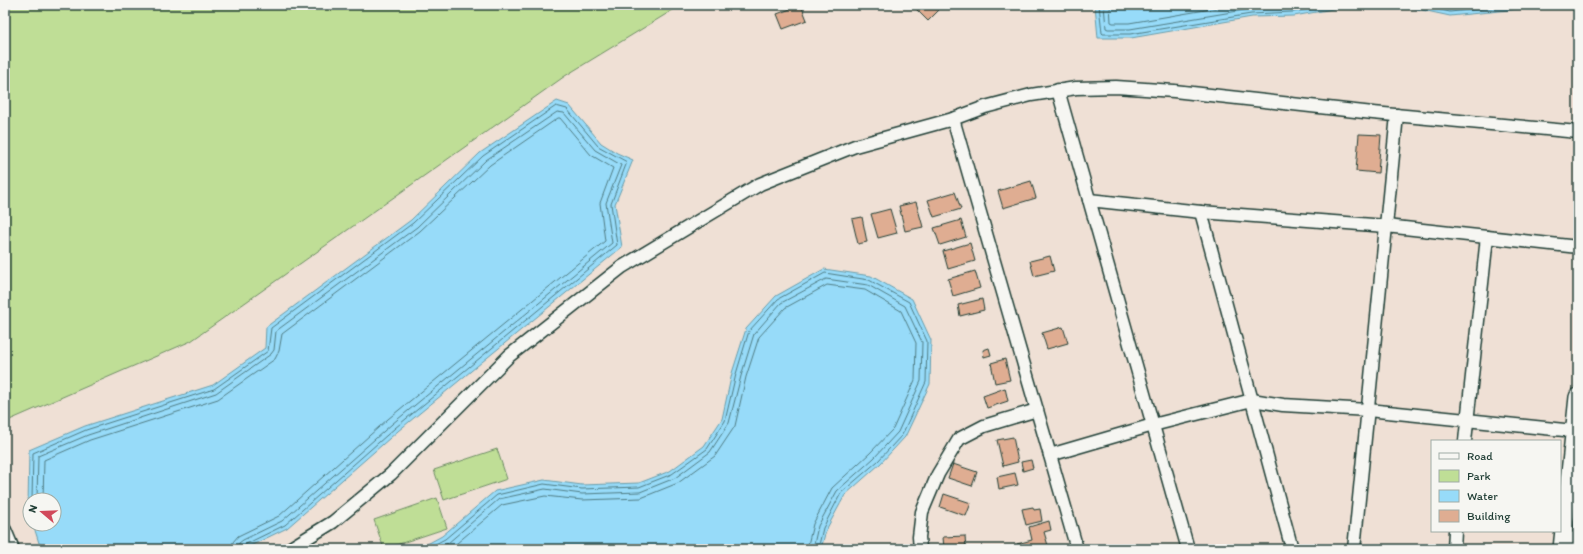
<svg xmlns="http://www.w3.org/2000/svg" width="1583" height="554" font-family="Itim,sans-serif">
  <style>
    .green { fill: #bfde96; stroke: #6f8e65 }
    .water { fill: #97dbf9; stroke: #679caa }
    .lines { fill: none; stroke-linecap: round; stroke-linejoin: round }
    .shore { stroke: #4f7c83; stroke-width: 1 }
    .building { fill: #dfad92; stroke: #1f3d34 }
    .minor-casing { stroke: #1f3d34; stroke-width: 15 }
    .secondary-casing { stroke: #1f3d34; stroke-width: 20 }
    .minor { stroke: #f6f6f2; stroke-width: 12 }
    .secondary { stroke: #f6f6f2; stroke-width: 17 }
  </style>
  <rect width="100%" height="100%" fill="#efe0d5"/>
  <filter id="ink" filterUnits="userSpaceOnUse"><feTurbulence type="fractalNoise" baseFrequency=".025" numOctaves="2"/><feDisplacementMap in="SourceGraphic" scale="8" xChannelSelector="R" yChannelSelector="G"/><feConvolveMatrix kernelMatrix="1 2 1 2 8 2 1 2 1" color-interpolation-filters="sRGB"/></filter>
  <g filter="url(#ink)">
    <!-- green -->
    <g class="green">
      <path d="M5 5H681L565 76 191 341 5 422Z"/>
      <path d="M497 449 507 479 444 500 434 470Z"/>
      <path d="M437 498 447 528 384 549 374 520Z"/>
    </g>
    <!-- water -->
    <g class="water">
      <path d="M1095 5H1355L1294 16 1252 17 1131 38H1098Z"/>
      <path d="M1399 5H1578V9L1549 6 1450 16Z"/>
      <path d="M557 101 569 105 601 143 617 153 633 160 615 204 622 247 398 431 287 528 244 549H46L39 543 33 524H54V500H30V514L28 508 29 450 85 426 213 385 265 348 266 327 411 220 480 153Z"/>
      <path d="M824 269 871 276 912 299 931 340 930 384 905 437 880 464 845 495 826 530 821 549H418L442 536 495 491 544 480 582 485 639 483 670 471 704 446 722 419 732 373 746 329 776 296Z"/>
    </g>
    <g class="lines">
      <!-- shore -->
      <g class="shore">
        <path d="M1099 5 1102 33 1103 34H1130L1251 14 1293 12 1332 5"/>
        <path d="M1104 5 1106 28 1108 29H1130L1250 9 1292 7 1304 5"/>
        <path d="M1110 5 1111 22 1113 23H1129L1235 5"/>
        <path d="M1418 5 1450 12 1516 5"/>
        <path d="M32 500 33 453 86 430 214 389 268 351 271 328 413 223 483 156 556 106 567 109 598 146 627 162 611 204 617 245 395 428 285 525 246 544 243 549"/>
        <path d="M37 500 38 456 88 435 216 393 271 354 274 350 276 331 417 227 486 160 557 112 564 113 595 150 621 165 606 203 612 243 392 424 282 521 243 540 239 543 238 549"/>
        <path d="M43 500 44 460 90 440 218 399 275 359 279 351 282 334 420 231 490 165 558 118H560L591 155 613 168 600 203 605 241 388 419 279 516 238 536 233 542 232 549"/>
        <path d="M426 549 445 539 497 495 544 484 582 489 639 487 672 474 707 449 725 421 736 374 749 331 778 299 825 273 869 280 909 302 927 341 926 382 902 435 878 461 841 493 823 528 818 549"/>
        <path d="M437 549 448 543 499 499 545 489 582 494 640 492 675 478 710 452 729 423 741 376 754 334 781 303 826 279 868 285 905 306 922 342 921 381 898 432 874 458 837 491 818 526 813 549"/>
        <path d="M450 549 502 505 545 496 582 500 641 498 678 483 715 456 735 426 746 377 759 337 785 308 827 285 865 290 901 311 916 343 915 380 893 429 870 453 832 488 813 524 807 549"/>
      </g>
    </g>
    <!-- building -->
    <g class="building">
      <path d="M801 5 807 20 783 29 777 14Z"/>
      <path d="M912 5H932L938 11 928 21Z"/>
      <path d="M1359 134 1381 135 1378 173 1356 171Z"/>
      <path d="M1031 181 1036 198 1003 208 998 191Z"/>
      <path d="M955 192 961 209 934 217 928 200Z"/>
      <path d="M916 202 923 227 905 231 899 206Z"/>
      <path d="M890 209 897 233 878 238 871 214Z"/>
      <path d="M862 217 867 242 858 244 852 219Z"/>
      <path d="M961 220 966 237 940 245 934 228Z"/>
      <path d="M970 243 975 261 948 269 943 251Z"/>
      <path d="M1050 256 1054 271 1034 276 1030 261Z"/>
      <path d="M975 271 980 288 953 296 948 279Z"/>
      <path d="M982 299 984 310 960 316 958 305Z"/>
      <path d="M1063 327 1068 343 1047 349 1042 333Z"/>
      <path d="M989 348 991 355 984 357 983 350Z"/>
      <path d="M1005 359 1010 380 995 383 991 363Z"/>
      <path d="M1005 388 1008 401 987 408 983 396Z"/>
      <path d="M1013 437 1018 462 1003 466 997 440Z"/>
      <path d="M1031 460 1033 468 1023 471 1021 462Z"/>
      <path d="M953 464 977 472 972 486 948 478Z"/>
      <path d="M1015 473 1018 485 999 489 997 477Z"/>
      <path d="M944 494 971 503 966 516 940 507Z"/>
      <path d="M1033 507 1034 510 1040 509 1042 521 1026 525 1022 509Z"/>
      <path d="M1049 521 1051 530 1044 532 1049 549H1019L1017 544 1032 540 1029 527Z"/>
      <path d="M965 536 966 549H944L943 537Z"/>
    </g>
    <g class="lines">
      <defs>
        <g id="minor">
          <path d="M1058 90 1188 549"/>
          <path d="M953 119 1077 549"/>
          <path d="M1089 200 1201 212 1386 226 1578 247"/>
          <path d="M1201 212 1292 549"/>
          <path d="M1465 441 1487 237"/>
          <path d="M1050 455 1153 425 1252 400 1283 405 1368 410 1574 431"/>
          <path d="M5 530 13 549"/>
          <path d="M289 549 333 522 391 474 509 356 622 267 760 184 855 146 953 119 985 107 1031 95 1076 88 1116 87 1174 91 1373 113 1578 132"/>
          <path d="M920 549 919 537 922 512 938 474 959 439 984 426 1037 410"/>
          <path d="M1354 549 1397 115"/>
          <path d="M1454 549 1455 531"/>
        </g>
        <g id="secondary">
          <path d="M1562 549 1578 397"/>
          <path d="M1577 549 1578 539"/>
        </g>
      </defs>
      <!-- minor casing -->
      <use href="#minor" class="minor-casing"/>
      <!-- secondary casing -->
      <use href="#secondary" class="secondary-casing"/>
      <!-- minor -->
      <use href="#minor" class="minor"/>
      <!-- secondary -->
      <use href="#secondary" class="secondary"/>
    </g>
  </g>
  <!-- margin -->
  <rect width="1583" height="554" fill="none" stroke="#f6f6f2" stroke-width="20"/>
  <rect x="10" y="10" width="1563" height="534" fill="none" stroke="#1f3d34" stroke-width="1.5" filter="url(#ink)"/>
  <!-- legend -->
  <rect x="1431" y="440" width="130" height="92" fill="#f6f6f2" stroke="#a0aca6"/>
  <rect x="1439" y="453" width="20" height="6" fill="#f6f6f2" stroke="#a0aca6"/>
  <text x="1467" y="460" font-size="12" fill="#1f3d34">Road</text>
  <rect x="1439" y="470" width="20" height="12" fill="#bfde96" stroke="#a0aca6"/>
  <text x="1467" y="480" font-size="12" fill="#1f3d34">Park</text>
  <rect x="1439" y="490" width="20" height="12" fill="#97dbf9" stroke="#a0aca6"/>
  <text x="1467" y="500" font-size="12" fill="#1f3d34">Water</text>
  <rect x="1439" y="510" width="20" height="12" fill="#dfad92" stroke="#a0aca6"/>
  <text x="1467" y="520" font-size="12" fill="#1f3d34">Building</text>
  <!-- north arrow -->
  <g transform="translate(42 512) rotate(289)"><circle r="19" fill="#f6f6f2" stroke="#a0aca6"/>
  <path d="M0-3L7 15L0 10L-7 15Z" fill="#d1495b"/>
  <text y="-6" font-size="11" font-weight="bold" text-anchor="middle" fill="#1f3d34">N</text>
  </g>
</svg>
